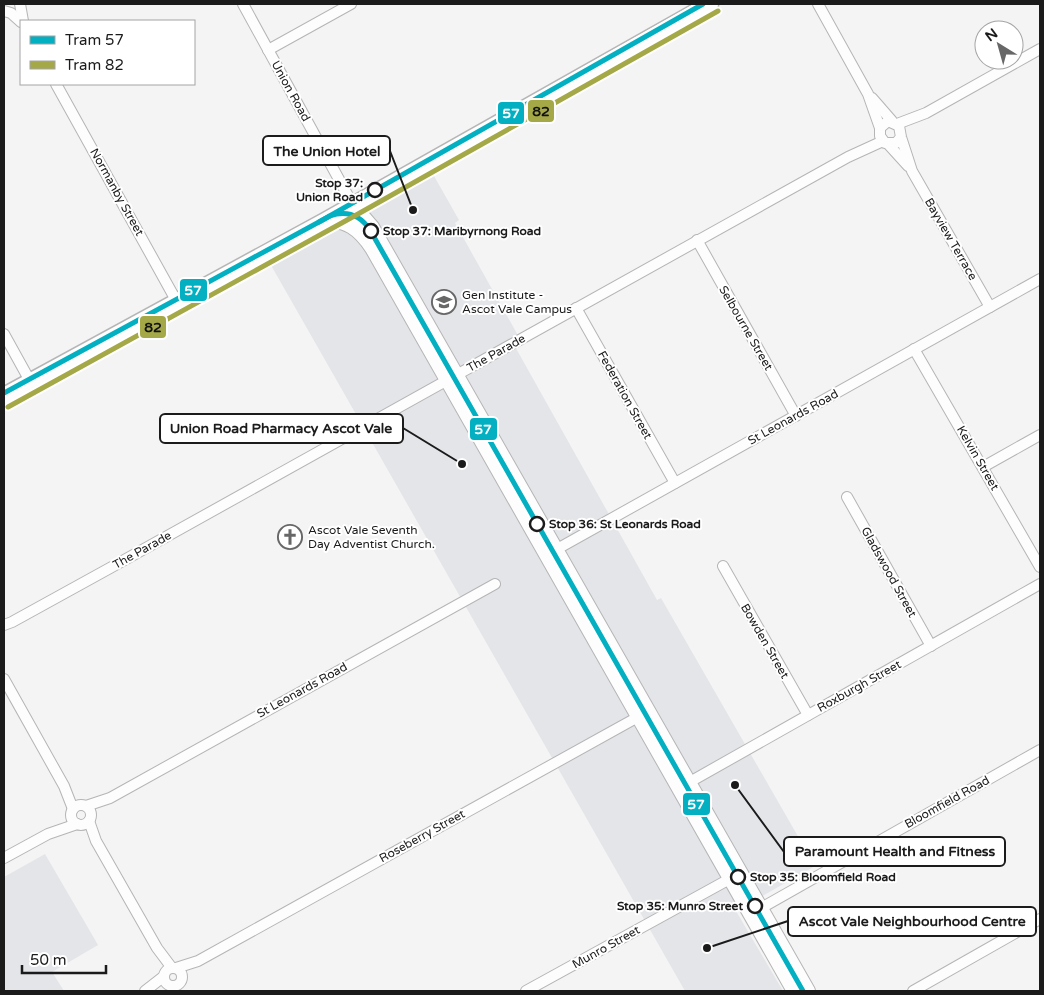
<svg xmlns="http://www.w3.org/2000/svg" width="1044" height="995" font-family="'Varela Round',sans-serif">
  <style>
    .built { fill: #e3e5e9 }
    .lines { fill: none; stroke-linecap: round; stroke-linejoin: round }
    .street-casing { stroke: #b5b5b5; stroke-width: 12 }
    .secondary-casing { stroke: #b5b5b5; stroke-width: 16 }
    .primary-casing { stroke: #b5b5b5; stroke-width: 19 }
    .street { stroke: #fdfdfd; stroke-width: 10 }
    .secondary { stroke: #fdfdfd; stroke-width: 14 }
    .primary { stroke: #fdfdfd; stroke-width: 16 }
    .tram-1-casing { stroke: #fff; stroke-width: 9 }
    .tram-2-casing { stroke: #fff; stroke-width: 9 }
    .tram-1 { stroke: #03b0c2; stroke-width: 5 }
    .tram-2 { stroke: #a4a846; stroke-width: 5 }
    .stop-dot { fill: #fff; stroke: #1b1b1b; stroke-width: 2.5 }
    .labels { text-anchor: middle; stroke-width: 4; stroke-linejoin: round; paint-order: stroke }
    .street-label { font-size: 12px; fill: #1b1b1b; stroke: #fff }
    .stop-label { font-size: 12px; font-weight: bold; fill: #1b1b1b; stroke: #fff; text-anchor: start }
    .poi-label { font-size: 12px; fill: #1b1b1b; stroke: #fff; text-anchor: start }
    .leader { fill: none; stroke: #1b1b1b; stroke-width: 2 }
    .callout-dot { fill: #1b1b1b; stroke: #fff; stroke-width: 2 }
    .callout { fill: #fff; stroke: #1b1b1b; stroke-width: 2 }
    .callout-label { font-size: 14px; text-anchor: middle; font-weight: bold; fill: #1b1b1b }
    .line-badge { stroke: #fff; stroke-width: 2 }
    .badge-label { font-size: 14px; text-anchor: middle; font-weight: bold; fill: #fff }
    .pale-badge-label { font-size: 14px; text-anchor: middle; font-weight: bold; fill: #111 }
  </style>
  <rect width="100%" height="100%" fill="#f4f4f4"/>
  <!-- built -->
  <g class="built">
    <path d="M430 169 459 220 455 223 520 339 513 343 657 600 661 598 815 866 736 911 783 991H685L268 260Z"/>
    <path d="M45 854 98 945 52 972 64 991H4V877Z"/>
  </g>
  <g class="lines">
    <defs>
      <g id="street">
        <path d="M20 4 23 21"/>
        <path d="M243 4 353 205"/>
        <path d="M818 4 868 94 880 128"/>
        <path d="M4 11 11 13 21 22"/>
        <path d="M268 50 351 4"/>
        <path d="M56 84 177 302"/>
        <path d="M872 98 892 121"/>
        <path d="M897 124 926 113 1040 49"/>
        <path d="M901 137 896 143H885L880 136V128L888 121 899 126 901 137 912 171 990 307"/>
        <path d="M888 144 908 166"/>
        <path d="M697 240 796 416"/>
        <path d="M576 308 675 483"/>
        <path d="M4 334 30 381"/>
        <path d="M914 349 1040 567"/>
        <path d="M983 467 1040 435"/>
        <path d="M847 497 931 646"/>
        <path d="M550 553 1040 279"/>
        <path d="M723 566 808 715"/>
        <path d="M4 625 12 622 110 568 848 157 883 141"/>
        <path d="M4 679 64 786 73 809"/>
        <path d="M688 783 1040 584"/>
        <circle cx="81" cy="815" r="10"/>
        <path d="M86 806 110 798 495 584"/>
        <path d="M89 821 96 841 157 948 172 968"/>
        <path d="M4 858 48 834 77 824"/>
        <path d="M756 911 1040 750"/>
        <path d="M176 968 198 961 638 717"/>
        <circle cx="173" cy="977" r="9"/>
        <path d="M145 991 163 977"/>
        <path d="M526 991 735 876"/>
        <path d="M913 991 1040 919"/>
      </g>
      <g id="secondary">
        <path d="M353 205 372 227 808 991"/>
        <path d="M324 222C346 218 360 230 372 248L794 991"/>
      </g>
      <path id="primary" d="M4 396 325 221 710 4"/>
    </defs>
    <!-- street casing -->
    <use href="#street" class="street-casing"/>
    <!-- secondary casing -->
    <use href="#secondary" class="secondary-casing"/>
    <!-- primary casing -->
    <use href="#primary" class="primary-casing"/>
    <!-- street -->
    <use href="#street" class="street"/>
    <!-- secondary -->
    <use href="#secondary" class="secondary"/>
    <!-- primary -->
    <use href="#primary" class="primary"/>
    <defs>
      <g id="tram-1">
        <path d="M319 222 703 4"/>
        <path d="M4 393 330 216C347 210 360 215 370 230L803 991"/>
      </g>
      <path id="tram-2" d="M8 407 358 214 718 11"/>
    </defs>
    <!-- tram-1 casing -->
    <use href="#tram-1" class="tram-1-casing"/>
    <!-- tram-2 casing -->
    <use href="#tram-2" class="tram-2-casing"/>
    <!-- tram-1 -->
    <use href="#tram-1" class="tram-1"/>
    <!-- tram-2 -->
    <use href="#tram-2" class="tram-2"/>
  </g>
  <!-- icons -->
  <defs>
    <symbol id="university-ring" viewBox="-11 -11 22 22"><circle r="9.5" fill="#fff" stroke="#676767" stroke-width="1.5"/><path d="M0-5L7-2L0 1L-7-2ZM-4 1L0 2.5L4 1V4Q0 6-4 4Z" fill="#676767"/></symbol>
    <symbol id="church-ring" viewBox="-11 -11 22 22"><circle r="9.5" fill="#fff" stroke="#676767" stroke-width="1.5"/><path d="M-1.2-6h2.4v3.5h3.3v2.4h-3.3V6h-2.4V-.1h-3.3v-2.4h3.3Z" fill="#676767"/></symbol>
  </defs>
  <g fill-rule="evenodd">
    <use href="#university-ring" x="430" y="288" width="28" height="28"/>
    <use href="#church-ring" x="276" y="523" width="28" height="28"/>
  </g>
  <!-- markers -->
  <g class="stop-dot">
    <circle cx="375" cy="190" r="7"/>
    <circle cx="371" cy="231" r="7"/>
    <circle cx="537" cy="524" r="7"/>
    <circle cx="738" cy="877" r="7"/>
    <circle cx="755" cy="906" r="7"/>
  </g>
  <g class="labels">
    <!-- street labels -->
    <g class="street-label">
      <text transform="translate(291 91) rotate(61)" y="4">Union Road</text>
      <text transform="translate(117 192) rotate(61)" y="4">Normanby Street</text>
      <text transform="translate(951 239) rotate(60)" y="4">Bayview Terrace</text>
      <text transform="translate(746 328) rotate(60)" y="4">Selbourne Street</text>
      <text transform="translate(496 353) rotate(-29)" y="4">The Parade</text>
      <text transform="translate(625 395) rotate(61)" y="4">Federation Street</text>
      <text transform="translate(793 417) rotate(-29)" y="4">St Leonards Road</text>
      <text transform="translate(978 458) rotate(60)" y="4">Kelvin Street</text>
      <text transform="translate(142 550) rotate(-29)" y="4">The Parade</text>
      <text transform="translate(889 572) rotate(61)" y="4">Gladswood Street</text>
      <text transform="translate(765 641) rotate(60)" y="4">Bowden Street</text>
      <text transform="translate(859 686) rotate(-29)" y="4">Roxburgh Street</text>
      <text transform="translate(302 690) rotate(-29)" y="4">St Leonards Road</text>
      <text transform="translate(947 802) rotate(-29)" y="4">Bloomfield Road</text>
      <text transform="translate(422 836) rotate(-29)" y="4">Roseberry Street</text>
      <text transform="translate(606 947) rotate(-29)" y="4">Munro Street</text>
    </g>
    <!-- stop labels -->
    <g class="stop-label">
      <text x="363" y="187" text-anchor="end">Stop 37:<tspan x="363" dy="14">Union Road</tspan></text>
      <text x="383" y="235">Stop 37: Maribyrnong Road</text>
      <text x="549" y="528">Stop 36: St Leonards Road</text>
      <text x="750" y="881">Stop 35: Bloomfield Road</text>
      <text x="743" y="910" text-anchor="end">Stop 35: Munro Street</text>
    </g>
    <!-- poi labels -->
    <g class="poi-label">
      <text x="462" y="299">Gen Institute -<tspan x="462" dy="14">Ascot Vale Campus</tspan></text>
      <text x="308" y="534">Ascot Vale Seventh<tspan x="308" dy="14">Day Adventist Church.</tspan></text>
    </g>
  </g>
  <!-- callouts -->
  <path class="leader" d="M413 210L390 151M462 464L403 428M735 785L784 852M707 948L788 921"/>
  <g class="callout-dot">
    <circle cx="413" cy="210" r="5"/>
    <circle cx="462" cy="464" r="5"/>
    <circle cx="735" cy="785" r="5"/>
    <circle cx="707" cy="948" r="5"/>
  </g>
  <g class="callout">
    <rect x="263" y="136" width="127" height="29" rx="5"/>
    <rect x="160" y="414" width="243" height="29" rx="5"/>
    <rect x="784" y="837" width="221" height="29" rx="5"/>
    <rect x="788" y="907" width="248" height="29" rx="5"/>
  </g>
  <g class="callout-label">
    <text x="327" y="156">The Union Hotel</text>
    <text x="281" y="433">Union Road Pharmacy Ascot Vale</text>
    <text x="895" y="856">Paramount Health and Fitness</text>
    <text x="912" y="926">Ascot Vale Neighbourhood Centre</text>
  </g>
  <g class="line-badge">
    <rect x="527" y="99" width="28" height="24" rx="5" fill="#a4a846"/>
    <rect x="497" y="101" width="28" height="24" rx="5" fill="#03b0c2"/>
    <rect x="179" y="278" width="29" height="24" rx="5" fill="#03b0c2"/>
    <rect x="139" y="315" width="28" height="24" rx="5" fill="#a4a846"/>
    <rect x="469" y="417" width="29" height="24" rx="5" fill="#03b0c2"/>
    <rect x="682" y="792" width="29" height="24" rx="5" fill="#03b0c2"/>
  </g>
  <g class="badge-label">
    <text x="511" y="118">57</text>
    <text x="193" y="295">57</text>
    <text x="483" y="434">57</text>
    <text x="696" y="809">57</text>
  </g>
  <g class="pale-badge-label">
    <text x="541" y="116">82</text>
    <text x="153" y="332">82</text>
  </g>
  <!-- border -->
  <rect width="1044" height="995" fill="none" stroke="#1b1b1b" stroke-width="10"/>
  <!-- legend -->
  <rect x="20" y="20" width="175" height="65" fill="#ffffff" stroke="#a4a4a4"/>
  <rect x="30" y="36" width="25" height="8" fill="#03b0c2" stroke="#a4a4a4"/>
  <text x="65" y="45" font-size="15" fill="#1b1b1b">Tram 57</text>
  <rect x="30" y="61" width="25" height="8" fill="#a4a846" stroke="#a4a4a4"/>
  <text x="65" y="70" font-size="15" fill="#1b1b1b">Tram 82</text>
  <!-- north arrow -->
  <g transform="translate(999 45) rotate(323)"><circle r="24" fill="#ffffff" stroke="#a4a4a4"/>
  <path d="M0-4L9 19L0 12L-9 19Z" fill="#676767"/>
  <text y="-8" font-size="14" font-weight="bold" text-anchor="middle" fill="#1b1b1b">N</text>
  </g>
  <!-- scale -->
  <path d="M22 965v8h84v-8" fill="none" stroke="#1b1b1b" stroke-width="2.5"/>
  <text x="30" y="965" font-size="15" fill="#1b1b1b" stroke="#ffffff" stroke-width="4" paint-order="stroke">50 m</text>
</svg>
